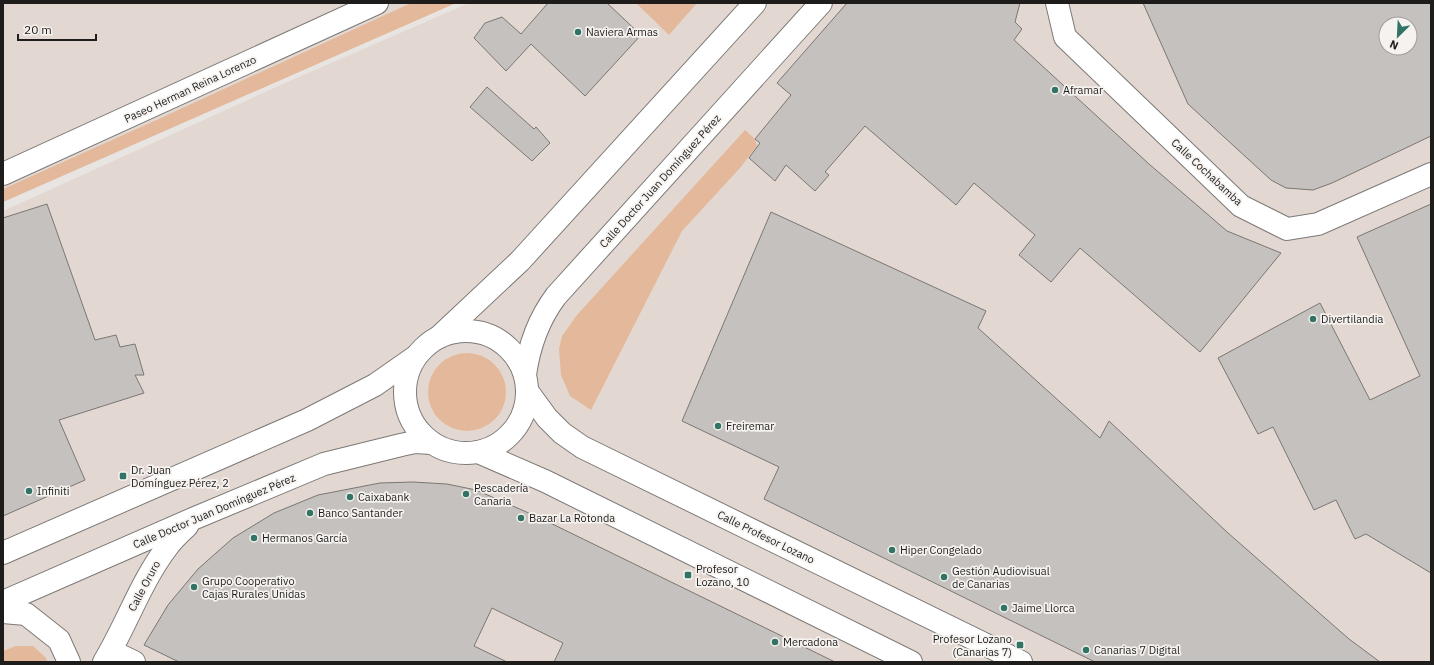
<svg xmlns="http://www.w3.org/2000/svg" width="1434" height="665" font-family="'IBM Plex Sans',sans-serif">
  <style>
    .built { fill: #e3d8d1; fill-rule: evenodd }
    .green { fill: #e3b89b }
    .building { fill: #c5c1bf; stroke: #797674; fill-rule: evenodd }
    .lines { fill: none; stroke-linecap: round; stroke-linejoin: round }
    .minor-casing { stroke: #7c7977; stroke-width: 24 }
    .tertiary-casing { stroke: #7c7977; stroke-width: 24 }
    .minor { stroke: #fff; stroke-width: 22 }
    .tertiary { stroke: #fff; stroke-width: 22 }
    .poi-dot { fill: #317465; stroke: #f5f2ef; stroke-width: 1.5 }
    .labels { text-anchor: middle; stroke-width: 3.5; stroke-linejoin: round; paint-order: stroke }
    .poi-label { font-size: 11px; fill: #1e1d1c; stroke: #f5f2ef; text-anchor: start }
    .street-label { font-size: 11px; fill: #1e1d1c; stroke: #f5f2ef }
  </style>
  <rect width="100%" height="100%" fill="#e8e4e2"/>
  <!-- built -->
  <g class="built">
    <path d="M3 3H456L3 202Z"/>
    <path d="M469 3H1431V662H3V211L285 83ZM1386 24H1410V48H1386Z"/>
  </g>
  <!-- green -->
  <g class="green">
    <path d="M411 3H456L3 202V189L152 122Z"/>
    <path d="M636 3H697L669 35Z"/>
    <path d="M745 130 755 139 757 146 740 168 682 231 591 410 570 396 561 375 559 349 562 336 577 315Z"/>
    <circle cx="467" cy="392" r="39"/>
    <path d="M16 646H33L45 657 48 662H3V651Z"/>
  </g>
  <!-- building -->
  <g class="building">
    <path d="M548 3H607L641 35 585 96 531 44 506 71 474 38 485 23 502 17 521 34Z"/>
    <path d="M847 3H1020L1015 22 1022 29 1014 40 1149 164 1227 231 1281 253 1200 352 1080 248 1051 282 1019 255 1035 235 974 183 956 205 865 126 825 172 829 175 815 191 786 165 775 181 749 158 760 143 755 139 791 95 777 83Z"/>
    <path d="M1143 3H1431V136L1332 183 1313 190 1286 188 1271 180 1188 104ZM1386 24H1410V48H1386Z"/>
    <path d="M487 87 534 129 536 127 550 143 532 161 470 107Z"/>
    <path d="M47 204 95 340 116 335 120 347 135 344 144 375H135L144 393 59 420 85 480 3 516V218Z"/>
    <path d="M1431 204V573L1366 534 1355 539 1336 500 1314 510 1273 427 1258 434 1218 358 1320 303 1370 400 1420 376 1357 237Z"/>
    <path d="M771 212 986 311 978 328 1100 438 1109 421 1228 533 1349 639 1380 662H1095L764 499 779 467 682 421Z"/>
    <path d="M413 482 447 484 476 490 538 517 835 662H554L563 643 492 608 474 646 507 662H179L144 645 168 605 198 569 233 538 274 513 318 495 380 483Z"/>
  </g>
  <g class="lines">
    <defs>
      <g id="minor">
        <path d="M1057 3 1065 37 1241 206 1287 229 1318 224 1431 174"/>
        <path d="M3 174 377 3"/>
        <path d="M528 392 547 418 562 433 582 447 1021 662"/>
        <path d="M478 452 545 481 911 662"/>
        <path d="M3 553 307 420 375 385 415 357"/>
        <path d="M3 602 195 518 324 464 401 445 415 442 432 443"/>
        <path d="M3 612 26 614 59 640 69 662"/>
        <path d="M111 651 134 662"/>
        <path d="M104 662C127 624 141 581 168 546 174 538 181 532 187 526"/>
      </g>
      <g id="tertiary">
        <circle cx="466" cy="392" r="61"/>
        <path d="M439 337 520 261 755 3"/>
        <path d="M525 375C529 346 538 320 556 296L821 3"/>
      </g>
    </defs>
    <!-- minor casing -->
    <use href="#minor" class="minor-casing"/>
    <!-- tertiary casing -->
    <use href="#tertiary" class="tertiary-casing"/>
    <!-- minor -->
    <use href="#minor" class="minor"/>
    <!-- tertiary -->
    <use href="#tertiary" class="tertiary"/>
  </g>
  <!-- markers -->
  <g class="poi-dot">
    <circle cx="578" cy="32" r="4"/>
    <circle cx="1055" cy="90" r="4"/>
    <circle cx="1313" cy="319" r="4"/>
    <circle cx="718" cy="426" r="4"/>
    <rect x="119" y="472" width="8" height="8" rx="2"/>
    <circle cx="29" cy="491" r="4"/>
    <circle cx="466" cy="494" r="4"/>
    <circle cx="350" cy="497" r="4"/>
    <circle cx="310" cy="513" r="4"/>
    <circle cx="521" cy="518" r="4"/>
    <circle cx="254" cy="538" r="4"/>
    <circle cx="892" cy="550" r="4"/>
    <rect x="684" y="571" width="8" height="8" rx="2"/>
    <circle cx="944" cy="577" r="4"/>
    <circle cx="194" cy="587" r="4"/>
    <circle cx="1004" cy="608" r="4"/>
    <circle cx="775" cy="642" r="4"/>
    <rect x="1016" y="641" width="8" height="8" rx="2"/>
    <circle cx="1086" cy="650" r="4"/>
  </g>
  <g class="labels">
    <!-- poi labels -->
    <g class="poi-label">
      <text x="586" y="36">Naviera Armas</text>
      <text x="1063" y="94">Aframar</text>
      <text x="1321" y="323">Divertilandia</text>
      <text x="726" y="430">Freiremar</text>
      <text x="131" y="474">Dr. Juan<tspan x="131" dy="13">Domínguez Pérez, 2</tspan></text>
      <text x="474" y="492">Pescadería<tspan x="474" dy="13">Canaria</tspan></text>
      <text x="37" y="495">Infiniti</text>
      <text x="358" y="501">Caixabank</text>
      <text x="318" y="517">Banco Santander</text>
      <text x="529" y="522">Bazar La Rotonda</text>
      <text x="262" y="542">Hermanos García</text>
      <text x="900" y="554">Hiper Congelado</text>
      <text x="696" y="573">Profesor<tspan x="696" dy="13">Lozano, 10</tspan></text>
      <text x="952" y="575">Gestión Audiovisual<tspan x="952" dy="13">de Canarias</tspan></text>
      <text x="202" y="585">Grupo Cooperativo<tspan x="202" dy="13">Cajas Rurales Unidas</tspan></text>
      <text x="1012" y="612">Jaime Llorca</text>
      <text x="1012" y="643" text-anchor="end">Profesor Lozano<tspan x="1012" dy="13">(Canarias 7)</tspan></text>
      <text x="783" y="646">Mercadona</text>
      <text x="1094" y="654">Canarias 7 Digital</text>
    </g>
    <!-- street labels -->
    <g class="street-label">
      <text transform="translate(190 89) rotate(-25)" y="4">Paseo Herman Reina Lorenzo</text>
      <text transform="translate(1207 172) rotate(43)" y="4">Calle Cochabamba</text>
      <text transform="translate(660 181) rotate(-48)" y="4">Calle Doctor Juan Domínguez Pérez</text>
      <text transform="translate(214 511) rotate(-23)" y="4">Calle Doctor Juan Domínguez Pérez</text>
      <text transform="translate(766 537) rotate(26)" y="4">Calle Profesor Lozano</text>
      <text transform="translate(144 586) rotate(-62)" y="4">Calle Oruro</text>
    </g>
  </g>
  <!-- border -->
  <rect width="1434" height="665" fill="none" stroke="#1e1d1c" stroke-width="8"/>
  <!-- north arrow -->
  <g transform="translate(1398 36) rotate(204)"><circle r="19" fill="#f5f2ef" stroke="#9f9d9b"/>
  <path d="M0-3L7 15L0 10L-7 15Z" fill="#317465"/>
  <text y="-6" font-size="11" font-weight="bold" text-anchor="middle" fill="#1e1d1c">N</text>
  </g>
  <!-- scale -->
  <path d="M18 34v6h78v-6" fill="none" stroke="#1e1d1c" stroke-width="2"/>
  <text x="24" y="34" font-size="12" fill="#1e1d1c" stroke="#f5f2ef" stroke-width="3" paint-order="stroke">20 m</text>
</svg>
